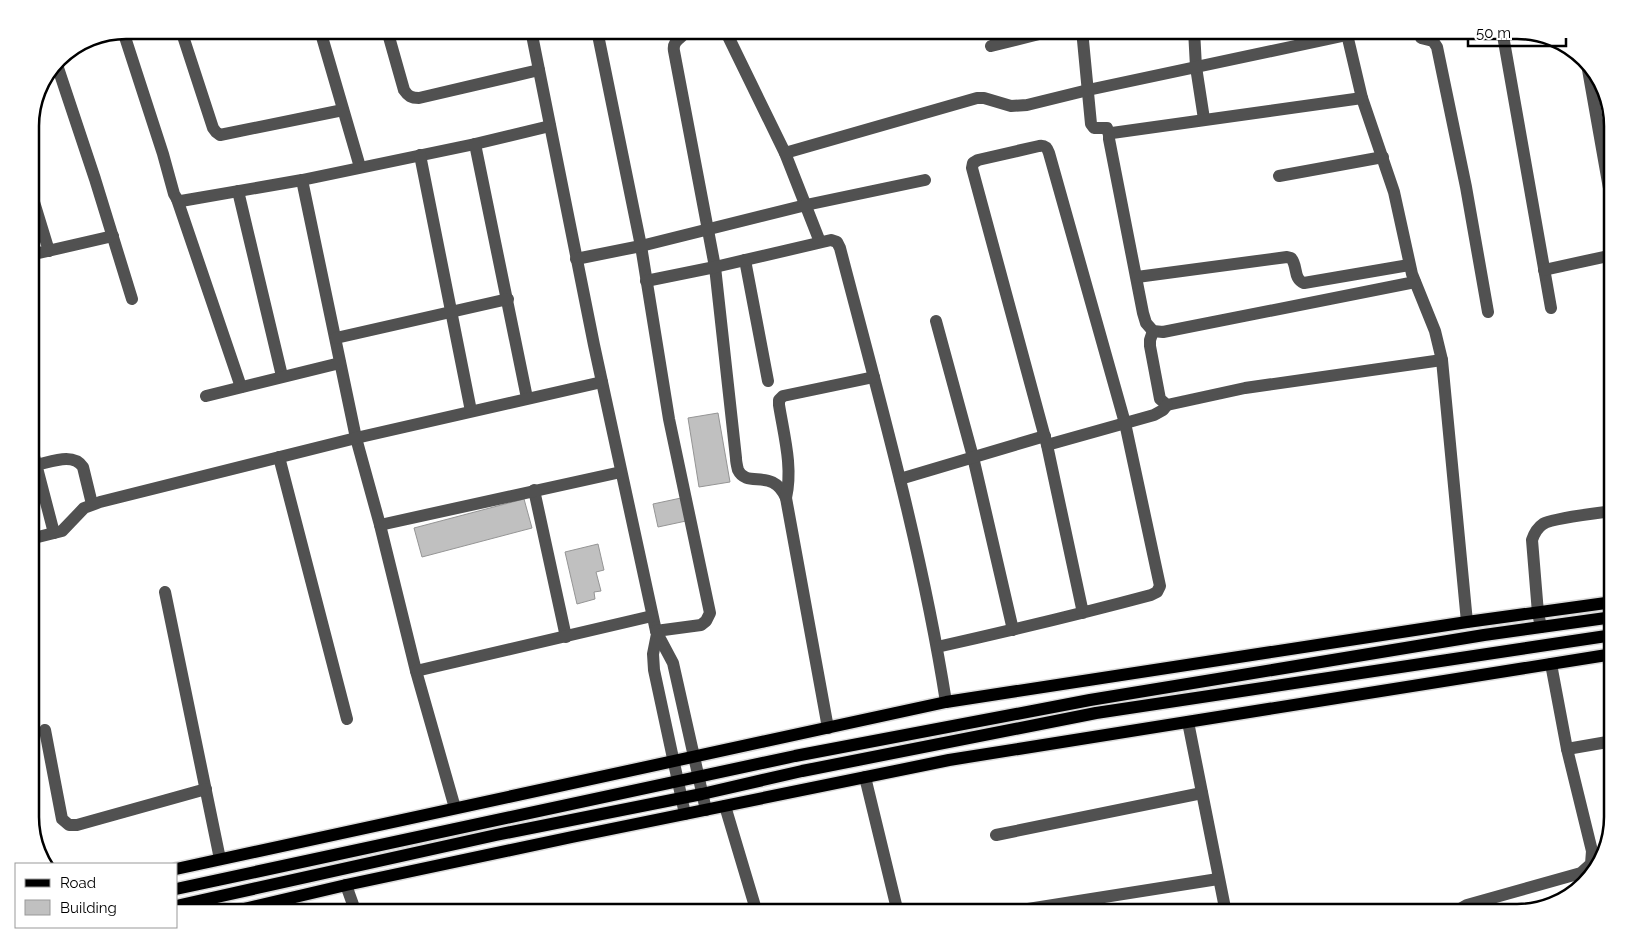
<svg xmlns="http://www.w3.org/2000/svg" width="1643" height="943" font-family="Raleway,sans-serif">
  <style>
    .building { fill: #c0c0c0; stroke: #959595 }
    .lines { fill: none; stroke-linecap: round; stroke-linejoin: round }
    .major-casing { stroke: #dbdbdb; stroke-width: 15 }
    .minor { stroke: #515151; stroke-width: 12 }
    .major { stroke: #000; stroke-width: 12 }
    .rim { fill: none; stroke: #000; stroke-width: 2.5 }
  </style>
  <rect width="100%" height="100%" fill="#fff"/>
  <!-- building -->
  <g class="building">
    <path d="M718 413 730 482 699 487 688 418Z"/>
    <path d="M681 498 686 521 658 527 653 504Z"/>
    <path d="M524 499 532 528 422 557 414 528Z"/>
    <path d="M598 544 604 570 596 572 601 591 594 592 595 599 577 604 565 552Z"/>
  </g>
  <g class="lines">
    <defs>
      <g id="major">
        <path d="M176 869 946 702 1467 622 1613 602"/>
        <path d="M176 889 795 756 1090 700 1484 635 1613 617"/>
        <path d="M176 906 496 835 702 794 802 771 1096 713 1613 635"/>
        <path d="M227 913 346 885 572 837 949 760 1613 654"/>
      </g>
    </defs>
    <!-- major casing -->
    <use href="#major" class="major-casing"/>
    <!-- minor -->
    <g class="minor">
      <path d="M181 30 213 128 216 132 220 135 343 110"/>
      <path d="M320 30 360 167"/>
      <path d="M387 30 404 90C408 96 411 98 419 98L539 70"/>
      <path d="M531 30 594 345 656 631 673 663 706 810"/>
      <path d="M597 30 641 246 669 419 710 613 706 621 701 625 656 631"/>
      <path d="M688 30C682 38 672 40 674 51L715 267 736 458C736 461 737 466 738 470 747 489 773 467 786 498L828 728"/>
      <path d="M725 30 785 153 820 242"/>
      <path d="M1082 30 1091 124 1094 128H1107L1109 135"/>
      <path d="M1194 30 1196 67 1204 119"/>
      <path d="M1346 30 1362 98 1394 192 1412 274 1435 331 1442 360 1467 622"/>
      <path d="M1418 30 1421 38 1433 41 1437 47 1466 187 1488 312"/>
      <path d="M1502 30 1551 308"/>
      <path d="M123 31 163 154 174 194 177 199 181 201 302 180 475 144 550 126"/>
      <path d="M991 46 1055 30"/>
      <path d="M56 62 95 179 132 299"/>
      <path d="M1587 64 1613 211"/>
      <path d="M1362 98 1112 133 1109 135V139L1143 313 1146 323 1153 331 1163 332 1415 282"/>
      <path d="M475 144 527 398"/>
      <path d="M785 153 977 98H984L1011 106 1027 105 1088 90 1347 35"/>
      <path d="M420 155 471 411"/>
      <path d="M1279 176 1383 157"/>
      <path d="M302 180 356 438 380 525 416 671 455 808"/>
      <path d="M30 189 49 251"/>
      <path d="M238 191 282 376"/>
      <path d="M177 199 241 387"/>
      <path d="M30 255 113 236"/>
      <path d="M576 259 641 246 806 205 925 180"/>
      <path d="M745 260 768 381"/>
      <path d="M1544 270 1613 255"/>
      <path d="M1137 277 1287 257 1291 258C1298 266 1293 279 1304 283L1409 265"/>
      <path d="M646 281 715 267 831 240 837 242 840 248C879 398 922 549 946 702"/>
      <path d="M936 321 973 457 1013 630"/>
      <path d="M1153 331 1150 340V346L1160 399 1167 405 1245 388 1442 360"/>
      <path d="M336 338 508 299"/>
      <path d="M206 396 340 363"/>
      <path d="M30 441 54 533"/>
      <path d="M1047 445 1154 415 1163 410 1167 405"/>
      <path d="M279 457 347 719"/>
      <path d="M36 465C51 462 73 452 83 467L92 504"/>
      <path d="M900 479 1045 436"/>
      <path d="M534 490 566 637"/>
      <path d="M786 498C793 467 784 436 779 405V400L783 396 874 377"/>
      <path d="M380 525 621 472"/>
      <path d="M30 539 62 531 84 508 100 502 356 438 602 382"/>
      <path d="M165 592 220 859"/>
      <path d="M1541 627 1538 613 1532 540C1534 534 1537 528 1543 524 1553 518 1598 513 1613 511"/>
      <path d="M657 634 653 654 654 670 685 814"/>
      <path d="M937 647C1009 631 1080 614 1151 595L1157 592 1160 586 1125 423 1049 153C1047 147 1045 145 1039 146L978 160 973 163 972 168 1047 445 1083 613"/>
      <path d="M416 671 652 616"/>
      <path d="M1188 722 1226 913"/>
      <path d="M45 730 62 819 69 825H77L206 789"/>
      <path d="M1567 749 1613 741"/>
      <path d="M865 777 898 913"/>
      <path d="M725 806 757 913"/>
      <path d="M996 835 1202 793"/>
      <path d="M346 885 356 913"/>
      <path d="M493 909 494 913"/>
      <path d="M1003 913 1218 879"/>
      <path d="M1453 913 1467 905 1581 873 1591 864 1592 851 1567 749 1551 664"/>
    </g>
    <!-- major -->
    <use href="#major" class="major"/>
  </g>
  <!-- crop -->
  <path d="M0 0H1643V943H0ZM126 39H1517A87 87 0 0 1 1604 126V817A87 87 0 0 1 1517 904H126A87 87 0 0 1 39 817V126A87 87 0 0 1 126 39Z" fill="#fff" fill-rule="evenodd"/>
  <path class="rim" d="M126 39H1517A87 87 0 0 1 1604 126V817A87 87 0 0 1 1517 904H126A87 87 0 0 1 39 817V126A87 87 0 0 1 126 39Z"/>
  <!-- legend -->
  <rect x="15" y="863" width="162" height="65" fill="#ffffff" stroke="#999999"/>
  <rect x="25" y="879" width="25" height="8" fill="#000000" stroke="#999999"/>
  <text x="60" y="888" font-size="15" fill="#000000">Road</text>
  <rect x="25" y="900" width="25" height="15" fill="#c0c0c0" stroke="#999999"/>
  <text x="60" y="913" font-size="15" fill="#000000">Building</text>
  <!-- scale -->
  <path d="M1468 38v8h98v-8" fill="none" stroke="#000000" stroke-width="2.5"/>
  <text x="1476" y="38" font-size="15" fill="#000000" stroke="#ffffff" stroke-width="4" paint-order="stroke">50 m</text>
</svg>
